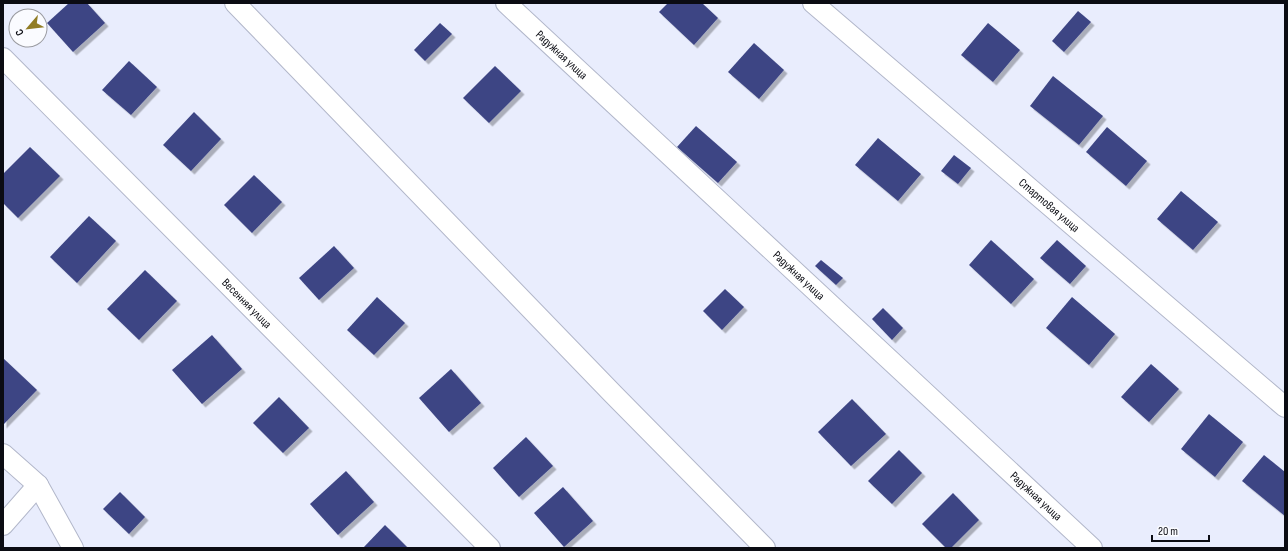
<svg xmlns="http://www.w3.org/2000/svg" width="1288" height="551" font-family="'Sofia Sans Condensed',sans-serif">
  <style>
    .building { fill: #3d4584; filter: url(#shadow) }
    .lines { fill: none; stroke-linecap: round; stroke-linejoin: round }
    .minor-casing { stroke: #b2b7ca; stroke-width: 22 }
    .minor { stroke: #fff; stroke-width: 20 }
    .labels { text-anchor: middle; stroke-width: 4; stroke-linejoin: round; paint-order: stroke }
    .street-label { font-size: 12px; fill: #0b0c13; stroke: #fafbff }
  </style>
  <defs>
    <filter id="shadow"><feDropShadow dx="3.5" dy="3.5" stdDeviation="0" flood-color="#0004"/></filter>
  </defs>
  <rect width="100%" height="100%" fill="#e9edfd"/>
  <!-- building -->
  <g class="building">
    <path d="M69 3H87L105 23 73 52 47 23Z"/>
    <path d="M668 3H702L718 18 694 45 659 12Z"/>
    <path d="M1078 11 1091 22 1064 52 1052 41Z"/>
    <path d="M440 23 452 34 425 61 414 50Z"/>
    <path d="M988 23 1020 50 993 82 961 55Z"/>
    <path d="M754 43 784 70 759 99 728 72Z"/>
    <path d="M129 61 157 87 131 115 102 90Z"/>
    <path d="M495 66 521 91 489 123 463 98Z"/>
    <path d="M1053 76 1103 116 1079 145 1030 106Z"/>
    <path d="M194 112 221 139 191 171 163 145Z"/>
    <path d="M696 126 737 162 718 183 677 147Z"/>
    <path d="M1107 127 1147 161 1126 186 1086 152Z"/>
    <path d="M878 138 921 174 898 201 855 165Z"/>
    <path d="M30 147 60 176 18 218 3 203V174Z"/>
    <path d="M954 155 971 168 958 184 941 171Z"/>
    <path d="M254 175 282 202 252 233 224 205Z"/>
    <path d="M1181 191 1218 222 1193 250 1157 219Z"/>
    <path d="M89 216 116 241 77 283 50 257Z"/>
    <path d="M991 240 1034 279 1011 304 969 265Z"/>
    <path d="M1057 240 1086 266 1070 284 1040 258Z"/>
    <path d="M334 246 354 268 319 300 299 278Z"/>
    <path d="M821 260 843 278 836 285 815 266Z"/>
    <path d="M145 270 177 301 139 340 107 309Z"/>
    <path d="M725 289 744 307 722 330 703 311Z"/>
    <path d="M377 297 405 323 374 355 347 330Z"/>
    <path d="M1072 297 1115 334 1089 365 1046 328Z"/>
    <path d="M883 308 903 328 892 340 872 319Z"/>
    <path d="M212 335 242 369 202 404 172 370Z"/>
    <path d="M3 358 37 390 3 425Z"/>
    <path d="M1151 364 1179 389 1149 422 1121 397Z"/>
    <path d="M451 369 481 403 449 432 419 398Z"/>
    <path d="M279 397 309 428 283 453 253 423Z"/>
    <path d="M852 399 886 434 851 466 818 432Z"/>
    <path d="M1209 414 1243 442 1215 477 1181 449Z"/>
    <path d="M526 437 553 466 519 497 493 468Z"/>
    <path d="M899 450 922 473 892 504 868 481Z"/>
    <path d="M1264 455 1285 472V516L1242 481Z"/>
    <path d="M346 471 374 502 338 535 310 504Z"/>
    <path d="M563 487 593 521 564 547 534 513Z"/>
    <path d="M120 492 145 517 129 534 103 509Z"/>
    <path d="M953 493 979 520 951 548H946L922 524Z"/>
    <path d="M385 525 408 548H363Z"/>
  </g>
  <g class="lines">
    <defs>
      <g id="minor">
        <path d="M235 3 613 394 765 548"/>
        <path id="s1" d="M506 3 1092 548"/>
        <path id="s2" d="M813 3 1285 407"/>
        <path id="s3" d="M3 58 490 548"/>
        <path d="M3 454 38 485 73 548"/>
        <path d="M3 525 38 485"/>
      </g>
    </defs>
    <!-- minor casing -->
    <use href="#minor" class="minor-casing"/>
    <!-- minor -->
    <use href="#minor" class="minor"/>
  </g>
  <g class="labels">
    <!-- street labels -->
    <g class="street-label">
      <text dy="4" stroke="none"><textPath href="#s1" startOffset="76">Радужная улица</textPath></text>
      <text dy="4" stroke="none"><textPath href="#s2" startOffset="311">Стартовая улица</textPath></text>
      <text dy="4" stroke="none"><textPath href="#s1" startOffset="400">Радужная улица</textPath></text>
      <text dy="4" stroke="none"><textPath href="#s3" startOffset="346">Весенняя улица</textPath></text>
      <text dy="4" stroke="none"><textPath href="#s1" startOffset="724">Радужная улица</textPath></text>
    </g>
  </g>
  <!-- border -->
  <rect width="1288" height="551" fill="none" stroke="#0b0c13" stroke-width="8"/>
  <!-- north arrow -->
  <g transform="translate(28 28) rotate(242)"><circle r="19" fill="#fafbff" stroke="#9a9ba1"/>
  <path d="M0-3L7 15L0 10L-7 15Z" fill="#927d24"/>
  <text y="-6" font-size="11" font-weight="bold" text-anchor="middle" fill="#0b0c13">С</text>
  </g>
  <!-- scale -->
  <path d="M1152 535v6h57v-6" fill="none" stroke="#0b0c13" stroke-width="2"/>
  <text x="1158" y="535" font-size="12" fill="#0b0c13" stroke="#fafbff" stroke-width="3" paint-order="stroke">20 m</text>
</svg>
